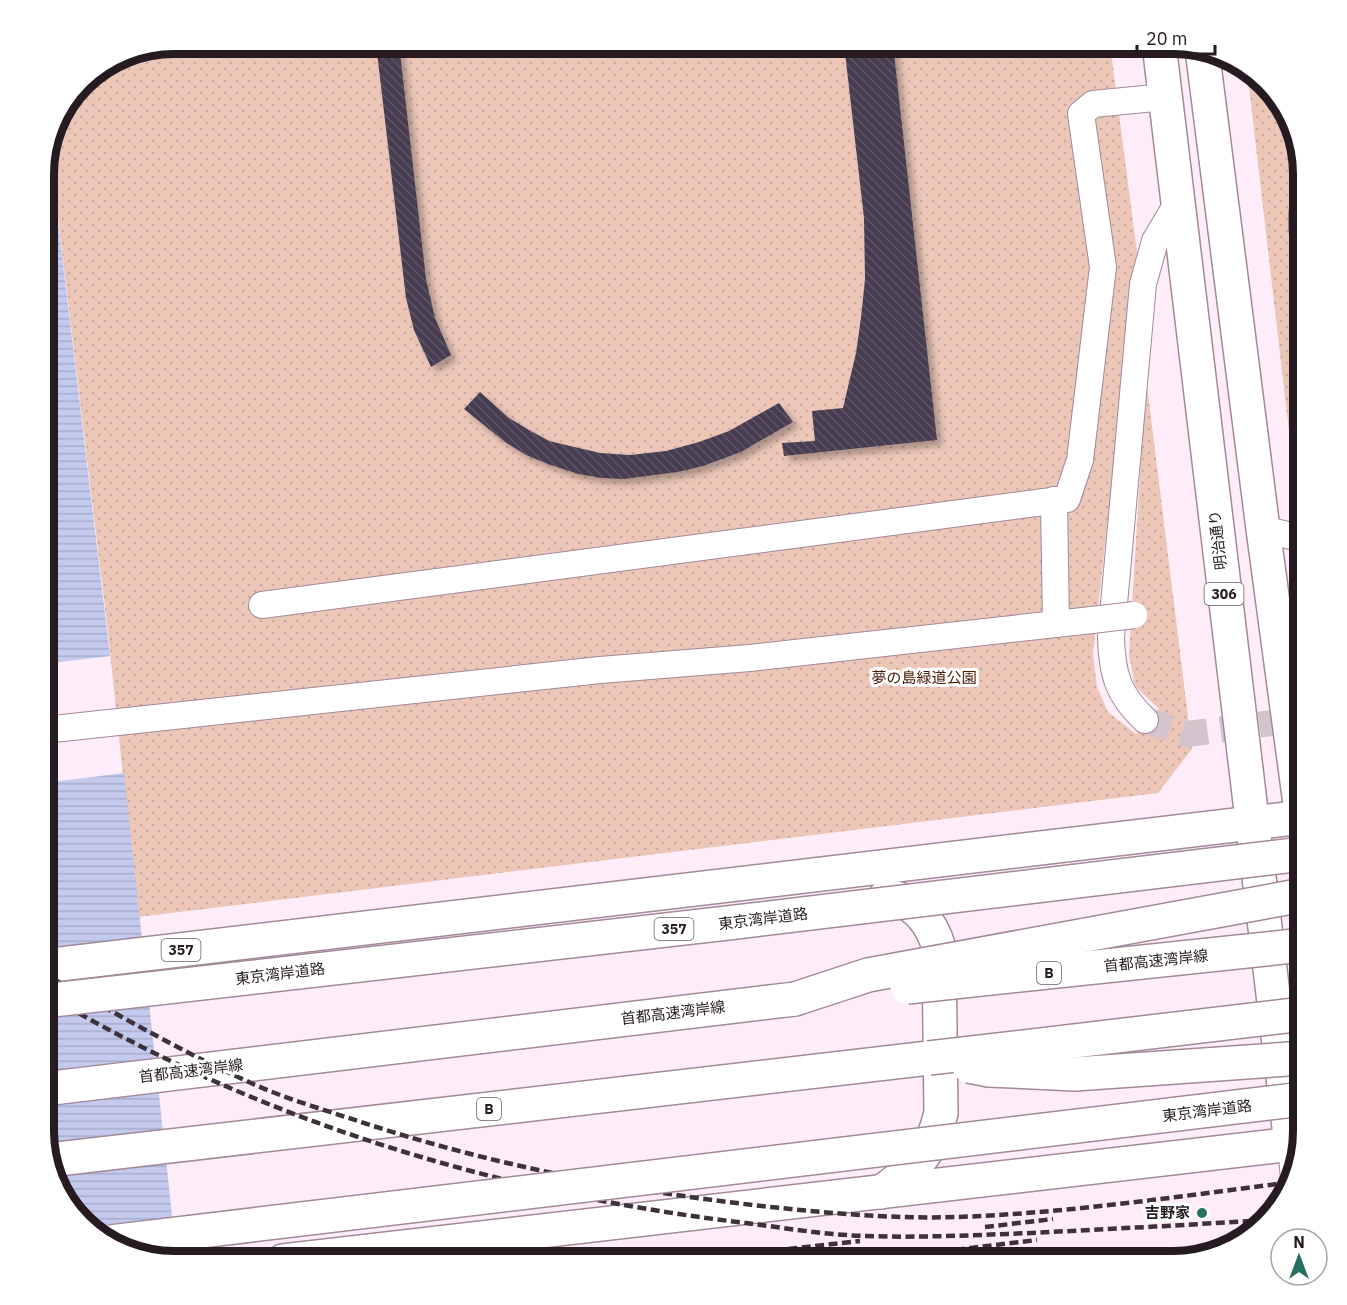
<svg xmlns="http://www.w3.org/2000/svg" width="1347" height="1305" font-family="'IBM Plex Sans','Noto Sans JP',sans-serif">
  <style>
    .park { fill: url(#park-dots) }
    .water { fill: url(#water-rules) }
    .building { fill: url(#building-back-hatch); filter: url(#shadow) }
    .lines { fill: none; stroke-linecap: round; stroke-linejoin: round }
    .minor-tunnel { stroke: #d3c3cd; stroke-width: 26; stroke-dasharray: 26 13; stroke-linecap: butt }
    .minor-casing { stroke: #a38999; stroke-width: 28 }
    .major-casing { stroke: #a38999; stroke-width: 36 }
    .highway-casing { stroke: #a38999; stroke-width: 36 }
    .minor { stroke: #fff; stroke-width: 26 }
    .major { stroke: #fff; stroke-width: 33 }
    .highway { stroke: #fff; stroke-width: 33 }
    .rail { stroke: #3d3239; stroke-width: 4.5; stroke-dasharray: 9 4.5; stroke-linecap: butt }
    .minor-bridge-casing { stroke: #a38999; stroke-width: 28; stroke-linecap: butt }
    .highway-bridge-casing { stroke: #a38999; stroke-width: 36; stroke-linecap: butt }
    .minor-bridge { stroke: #fff; stroke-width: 26 }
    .highway-bridge { stroke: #fff; stroke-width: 33 }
    .poi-dot { fill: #286e63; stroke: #fff; stroke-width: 2 }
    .labels { text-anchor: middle; stroke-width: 6; stroke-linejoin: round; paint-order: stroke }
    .shield { fill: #fff; stroke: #665f64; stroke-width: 1.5 }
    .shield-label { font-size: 14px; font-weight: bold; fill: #251b21 }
    .street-label { font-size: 15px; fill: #251b21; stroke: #fff }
    .park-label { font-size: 15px; fill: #481802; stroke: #fff }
    .poi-label { font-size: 15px; font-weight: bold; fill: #251b21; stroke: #fff; text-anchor: end }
    .rim { fill: none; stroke: #251b21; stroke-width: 8 }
  </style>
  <defs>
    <pattern id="park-dots" width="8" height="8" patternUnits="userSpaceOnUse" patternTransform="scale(1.5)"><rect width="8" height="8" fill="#ecc7b8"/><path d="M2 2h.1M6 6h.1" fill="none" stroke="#caaa9e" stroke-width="1.8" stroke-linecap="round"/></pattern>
    <pattern id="water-rules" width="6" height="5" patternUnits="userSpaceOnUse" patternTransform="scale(1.5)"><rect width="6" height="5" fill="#c3caed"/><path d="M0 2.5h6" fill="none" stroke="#a7adcb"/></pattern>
    <pattern id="building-back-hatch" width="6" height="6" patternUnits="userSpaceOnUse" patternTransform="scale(1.5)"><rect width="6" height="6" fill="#473c51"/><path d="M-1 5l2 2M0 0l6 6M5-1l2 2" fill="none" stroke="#5f5566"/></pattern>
    <filter id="shadow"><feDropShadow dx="5.5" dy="5.5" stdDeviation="3" flood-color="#0004"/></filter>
  </defs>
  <rect width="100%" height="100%" fill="#feedf8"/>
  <!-- park -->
  <g class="park">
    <path d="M174 44H1110L1137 253 1093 654 1097 687 1108 712 1136 734 1159 709 1135 686 1129 655 1146 377 1192 749 1158 793 138 917 108 633 49 144 57 116 88 76 124 53Z"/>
    <path d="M1247 69 1271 88 1294 124 1303 173V552Z"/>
  </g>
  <!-- water -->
  <g class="water">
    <path d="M49 147 110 656 44 664V165Z"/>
    <path d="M124 773 177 1261 124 1251 76 1217 53 1181 44 1132V783Z"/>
  </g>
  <!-- building -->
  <g class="building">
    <path d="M376 44H399L426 279 435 318 451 355 431 367 414 330 406 298Z"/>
    <path d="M844 44H893L937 440 784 456 782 443 815 441 812 411 843 408 856 353 861 318 865 279 864 218Z"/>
    <path d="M480 392 509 418 529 430 549 441 600 453 630 455 666 451 699 442 729 431 779 403 793 422 741 452 703 466 678 472 624 479 602 478 578 474 548 464 526 455 505 442 464 409Z"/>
  </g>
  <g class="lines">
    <!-- minor-tunnel -->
    <path class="minor-tunnel" d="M1145 720 1187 734 1303 719"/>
    <defs>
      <g id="minor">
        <path d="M1302 229V214H1303"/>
        <path d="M1054 500 1056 624"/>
        <path d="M1263 529 1303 539"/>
        <path d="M262 605 1067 499 1080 460 1103 267 1081 114 1093 104 1165 97"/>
        <path d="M1145 720C1118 695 1112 674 1111 637L1143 284 1155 241 1177 204"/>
        <path d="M44 730 600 670 750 658 1092 620"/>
        <path d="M1291 1144 1294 1179"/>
      </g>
      <g id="major">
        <path d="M1159 44 1291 1144"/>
        <path d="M1202 49 1263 529 1303 826"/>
      </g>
      <g id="highway">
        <path d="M44 966 1303 817"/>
        <path d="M44 1089 795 999"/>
        <path d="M49 1160 929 1058"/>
        <path d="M881 1192C916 1168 931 1155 941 1113L939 948C932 923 914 899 886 896"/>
        <path d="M283 1261 1301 1143"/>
      </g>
    </defs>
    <!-- minor casing -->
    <use href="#minor" class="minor-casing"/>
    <!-- major casing -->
    <use href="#major" class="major-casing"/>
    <!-- highway casing -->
    <use href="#highway" class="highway-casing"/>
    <!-- minor -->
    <use href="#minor" class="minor"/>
    <!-- major -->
    <use href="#major" class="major"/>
    <!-- highway -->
    <use href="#highway" class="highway"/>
    <!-- rail -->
    <g class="rail">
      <path d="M44 974C112 1011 180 1051 251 1083 286 1099 325 1110 361 1122 492 1165 626 1191 762 1206 826 1213 892 1219 957 1217 1070 1213 1181 1196 1293 1182"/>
      <path d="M44 993C258 1121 499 1194 746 1223 785 1228 826 1235 866 1236 921 1238 976 1235 1031 1233 1109 1229 1188 1225 1266 1220"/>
      <path d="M985 1227 1053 1219"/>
      <path d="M681 1261 860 1241"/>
      <path d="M862 1261 1037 1240"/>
      <path d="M1169 1261 1179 1260"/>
    </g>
    <defs>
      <path id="minor-bridge" d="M1092 620 1134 615"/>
      <g id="highway-bridge">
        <path d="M907 987 1303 945"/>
        <path d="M795 999 868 975 1303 895"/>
        <path d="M44 1001 736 922 1303 854"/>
        <path d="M929 1058 1303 1014"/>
        <path d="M969 1066 989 1070 1075 1074 1303 1058"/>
        <path d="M110 1242 1303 1099"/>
      </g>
    </defs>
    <!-- minor-bridge casing -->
    <use href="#minor-bridge" class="minor-bridge-casing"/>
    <!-- highway-bridge casing -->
    <use href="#highway-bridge" class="highway-bridge-casing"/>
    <!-- minor-bridge -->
    <use href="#minor-bridge" class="minor-bridge"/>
    <!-- highway-bridge -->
    <use href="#highway-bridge" class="highway-bridge"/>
  </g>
  <!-- markers -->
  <circle class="poi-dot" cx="1202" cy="1213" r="6"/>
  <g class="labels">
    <!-- shield labels -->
    <g class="shield">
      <rect x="1204.5" y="583" width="39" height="22" rx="4.5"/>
      <rect x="654.5" y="918" width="39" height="22" rx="4.5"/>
      <rect x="161.5" y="939" width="39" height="22" rx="4.5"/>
      <rect x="1037" y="962" width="24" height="22" rx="4.5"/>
      <rect x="477" y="1098" width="24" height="22" rx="4.5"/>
    </g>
    <g class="shield-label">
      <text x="1224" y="599">306</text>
      <text x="674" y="934">357</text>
      <text x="181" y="955">357</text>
      <text x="1049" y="978">B</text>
      <text x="489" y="1114">B</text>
    </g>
    <!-- street labels -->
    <g class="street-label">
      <text transform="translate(1218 540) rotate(-97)" y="5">明治通り</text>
      <text transform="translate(763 919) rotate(-7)" y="5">東京湾岸道路</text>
      <text transform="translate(1156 961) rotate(-6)" y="5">首都高速湾岸線</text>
      <text transform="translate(280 974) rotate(-7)" y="5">東京湾岸道路</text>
      <text transform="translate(673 1013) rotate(-7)" y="5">首都高速湾岸線</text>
      <text transform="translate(191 1071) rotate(-7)" y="5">首都高速湾岸線</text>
      <text transform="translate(1207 1111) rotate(-7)" y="5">東京湾岸道路</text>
    </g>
    <!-- park labels -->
    <g class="park-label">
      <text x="924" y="683">夢の島緑道公園</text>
    </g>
    <!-- poi labels -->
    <g class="poi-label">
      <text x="1190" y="1218">吉野家</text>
    </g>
  </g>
  <!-- crop -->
  <path d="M0 0H1347V1305H0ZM174 54H1173A120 120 0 0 1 1293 174V1131A120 120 0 0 1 1173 1251H174A120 120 0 0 1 54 1131V174A120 120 0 0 1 174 54Z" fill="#fff" fill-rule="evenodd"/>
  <path class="rim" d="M174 54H1173A120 120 0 0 1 1293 174V1131A120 120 0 0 1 1173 1251H174A120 120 0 0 1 54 1131V174A120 120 0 0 1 174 54Z"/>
  <!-- north arrow -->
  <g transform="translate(1299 1257)"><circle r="28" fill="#ffffff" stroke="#a8a4a6" stroke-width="1.5"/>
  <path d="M0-4.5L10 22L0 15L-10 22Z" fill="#286e63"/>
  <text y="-9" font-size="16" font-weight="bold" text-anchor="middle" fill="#251b21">N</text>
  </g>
  <!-- scale -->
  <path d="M1137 45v9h78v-9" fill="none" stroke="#251b21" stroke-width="3"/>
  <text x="1146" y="45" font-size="18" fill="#251b21" stroke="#ffffff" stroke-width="4.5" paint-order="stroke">20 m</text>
</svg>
